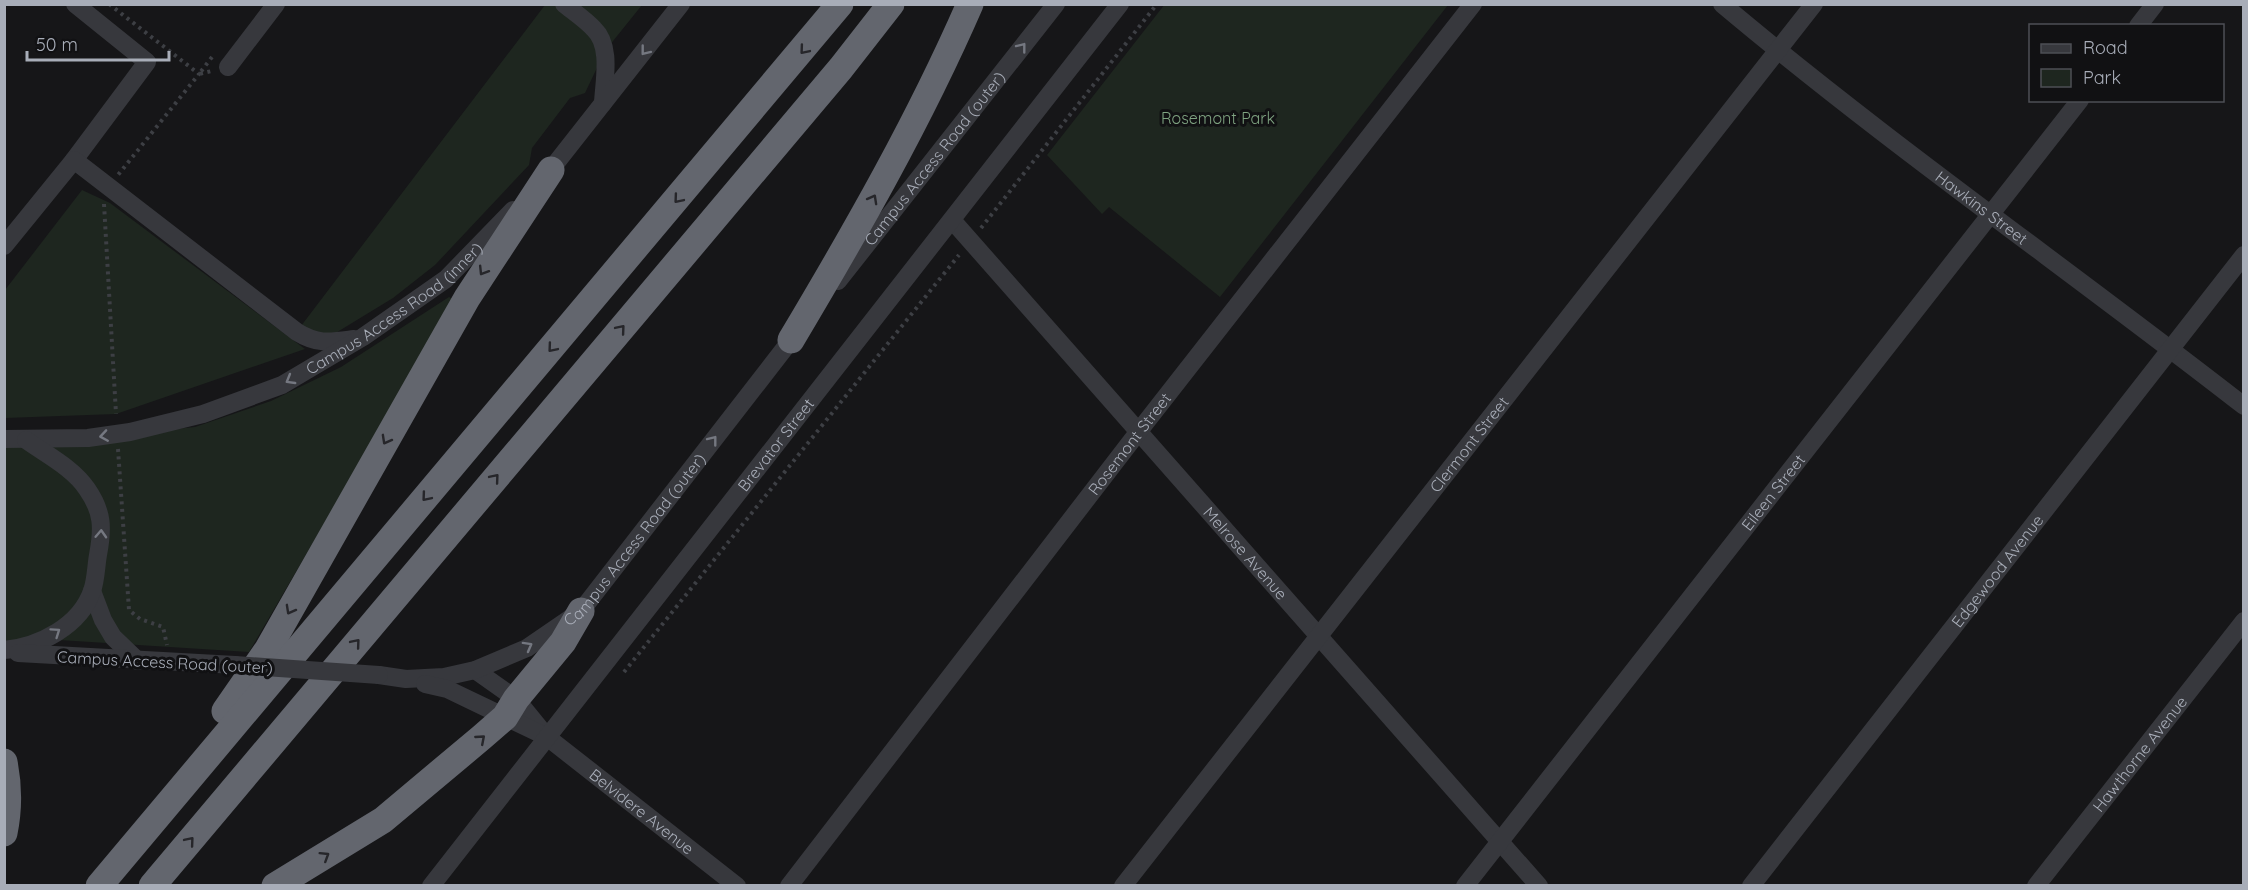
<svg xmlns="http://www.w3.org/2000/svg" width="2248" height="890" font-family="Quicksand,sans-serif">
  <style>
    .green { fill: #1e261f }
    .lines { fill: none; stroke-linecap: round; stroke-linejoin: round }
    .path { stroke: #3d3f44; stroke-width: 4; stroke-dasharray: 3 4.5; stroke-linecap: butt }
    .minor { stroke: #37383d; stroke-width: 18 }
    .highway { stroke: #63666e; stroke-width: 27 }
    .minor-bridge { stroke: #37383d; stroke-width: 18 }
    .oneway { stroke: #757881 }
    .oneway2 { stroke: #26262a }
    .labels { text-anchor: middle; stroke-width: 6; stroke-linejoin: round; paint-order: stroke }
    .park-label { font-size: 16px; fill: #7fa381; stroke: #111113 }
    .street-label { font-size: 16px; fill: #a8adb8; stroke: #111113 }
  </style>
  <rect width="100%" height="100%" fill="#161618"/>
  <!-- green -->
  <g class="green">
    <path d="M1165 4 1448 5 1220 297 1109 207 1102 214 1047 155Z"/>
    <path d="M545 5H642L605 51 585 93 570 98 532 148 529 165 435 265 393 298 334 334 324 335 301 326Z"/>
    <path d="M82 190 110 203 305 349 116 414 5 418V290Z"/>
    <path d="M449 297 455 300 249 652 59 640 5 650 4 439 88 438 195 427 271 401 341 367Z"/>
  </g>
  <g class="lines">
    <!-- path -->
    <g class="path">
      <path d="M109 4 199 74 118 175"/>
      <path d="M212 57 199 74 212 71"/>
      <path d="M104 204 116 414"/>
      <path d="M981 228 1157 4"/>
      <path d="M118 449 129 610 140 619 163 627 167 645"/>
      <path d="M624 672 959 255"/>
    </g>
    <!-- minor -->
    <g class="minor">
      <path d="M564 4C574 12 586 20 594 29 612 46 604 81 603 103"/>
      <path id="s1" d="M1722 4C1890 145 2071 271 2244 406"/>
      <path d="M2138 26 2155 4"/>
      <path d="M228 67 276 4"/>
      <path d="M74 160 147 62 75 4"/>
      <path d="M545 177 681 4"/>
      <path id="s2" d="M952 220 1539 886"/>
      <path d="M4 246 74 160 297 332C318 345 331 342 354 339"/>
      <path id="s3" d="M838 281 1056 4"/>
      <path id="s4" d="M4 439 88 438 130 432 203 414 282 385 363 337 446 279 513 210"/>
      <path d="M92 591 103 620 113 637 138 661"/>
      <path d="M4 650C39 647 80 626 92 591 96 580 96 566 98 555 103 528 103 512 87 489 73 468 47 455 26 440"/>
      <path d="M18 653 235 665"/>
      <path d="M475 670 516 699 542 731"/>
      <path id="s5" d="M379 675 406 679 444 677 475 670 527 648 581 611 798 331"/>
      <path id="s6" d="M425 684 447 689 547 737 737 886"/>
      <path id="s7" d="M431 886 1120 4"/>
      <path id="s8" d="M789 886 1139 431 1473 4"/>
      <path id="s9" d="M1123 886 1814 4"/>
      <path id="s10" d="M1465 886 2080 100"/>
      <path id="s11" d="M1751 886 2244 255"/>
      <path id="s12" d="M2036 886 2244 621"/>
    </g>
    <!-- highway -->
    <g class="highway">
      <path d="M791 340C856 231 919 121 970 4"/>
      <path d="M225 711 268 649 467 298 551 170"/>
      <path d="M4 762C9 787 9 809 4 833"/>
      <path d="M99 886 840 4"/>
      <path d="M152 886 841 68 891 4"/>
      <path d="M275 886 383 820 482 737 505 717 516 699 563 642 581 611"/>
    </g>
    <!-- minor-bridge -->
    <path class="minor-bridge" d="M235 665 379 675"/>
  </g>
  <!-- one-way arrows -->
  <defs><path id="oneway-chevron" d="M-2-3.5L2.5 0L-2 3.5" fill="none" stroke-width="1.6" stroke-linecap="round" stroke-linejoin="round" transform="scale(1.5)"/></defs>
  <g class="oneway">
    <use href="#oneway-chevron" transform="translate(1022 47) rotate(-52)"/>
    <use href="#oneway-chevron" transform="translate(645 51) rotate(128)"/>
    <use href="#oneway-chevron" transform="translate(290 380) rotate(150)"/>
    <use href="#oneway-chevron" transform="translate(104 436) rotate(171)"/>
    <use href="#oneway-chevron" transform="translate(713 440) rotate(-52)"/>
    <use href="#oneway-chevron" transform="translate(101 534) rotate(-87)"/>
    <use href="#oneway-chevron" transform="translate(56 632) rotate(-35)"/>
    <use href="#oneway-chevron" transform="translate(528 646) rotate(-29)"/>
  </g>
  <g class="oneway2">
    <use href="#oneway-chevron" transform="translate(804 50) rotate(130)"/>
    <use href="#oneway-chevron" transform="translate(678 199) rotate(130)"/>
    <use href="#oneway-chevron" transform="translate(873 199) rotate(-61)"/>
    <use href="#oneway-chevron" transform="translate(483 271) rotate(122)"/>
    <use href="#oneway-chevron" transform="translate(621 329) rotate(-50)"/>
    <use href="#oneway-chevron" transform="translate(552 348) rotate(130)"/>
    <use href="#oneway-chevron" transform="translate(386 440) rotate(119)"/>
    <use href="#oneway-chevron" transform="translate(495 478) rotate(-50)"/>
    <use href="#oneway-chevron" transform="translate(426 497) rotate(130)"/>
    <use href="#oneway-chevron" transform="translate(290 610) rotate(119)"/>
    <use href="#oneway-chevron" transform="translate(356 643) rotate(-50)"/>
    <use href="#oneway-chevron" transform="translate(481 739) rotate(-41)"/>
    <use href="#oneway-chevron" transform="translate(190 841) rotate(-50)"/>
    <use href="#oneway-chevron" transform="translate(325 856) rotate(-32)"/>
  </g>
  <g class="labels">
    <!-- park labels -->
    <g class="park-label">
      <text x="1218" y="124">Rosemont Park</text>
    </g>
    <!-- street labels -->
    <g class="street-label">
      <text dy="6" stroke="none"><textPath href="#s3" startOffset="156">Campus Access Road (outer)</textPath></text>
      <text dy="6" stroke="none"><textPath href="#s1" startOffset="330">Hawkins Street</textPath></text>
      <text dy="6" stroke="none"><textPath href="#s4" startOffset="422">Campus Access Road (inner)</textPath></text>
      <text dy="6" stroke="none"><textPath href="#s8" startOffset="558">Rosemont Street</textPath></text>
      <text dy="6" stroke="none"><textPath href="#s7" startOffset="560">Brevator Street</textPath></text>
      <text dy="6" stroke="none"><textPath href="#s9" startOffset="561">Clermont Street</textPath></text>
      <text dy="6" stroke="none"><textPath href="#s10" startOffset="500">Eileen Street</textPath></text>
      <text dy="6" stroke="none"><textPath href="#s5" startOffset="308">Campus Access Road (outer)</textPath></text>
      <text dy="6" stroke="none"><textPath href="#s2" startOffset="444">Melrose Avenue</textPath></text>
      <text dy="6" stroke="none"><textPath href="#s11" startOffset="400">Edgewood Avenue</textPath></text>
      <text transform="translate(165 662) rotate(3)" y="6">Campus Access Road (outer)</text>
      <text dy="6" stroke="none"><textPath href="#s12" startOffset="168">Hawthorne Avenue</textPath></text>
      <text dy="6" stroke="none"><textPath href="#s6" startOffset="254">Belvidere Avenue</textPath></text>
    </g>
  </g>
  <!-- border -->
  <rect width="2248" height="890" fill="none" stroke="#a8adb8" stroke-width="12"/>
  <!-- legend -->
  <rect x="2029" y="24" width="195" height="78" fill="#111113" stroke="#4d4f55" stroke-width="1.5"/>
  <rect x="2041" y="44" width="30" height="9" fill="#37383d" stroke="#4d4f55" stroke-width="1.5"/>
  <text x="2083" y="54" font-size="18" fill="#a8adb8">Road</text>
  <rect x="2041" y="69" width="30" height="18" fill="#1e261f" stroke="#4d4f55" stroke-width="1.5"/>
  <text x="2083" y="84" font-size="18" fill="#a8adb8">Park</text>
  <!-- scale -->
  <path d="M27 51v9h142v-9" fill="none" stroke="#a8adb8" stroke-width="3"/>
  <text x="36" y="51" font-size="18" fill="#a8adb8" stroke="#111113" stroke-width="4.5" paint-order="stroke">50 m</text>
</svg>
